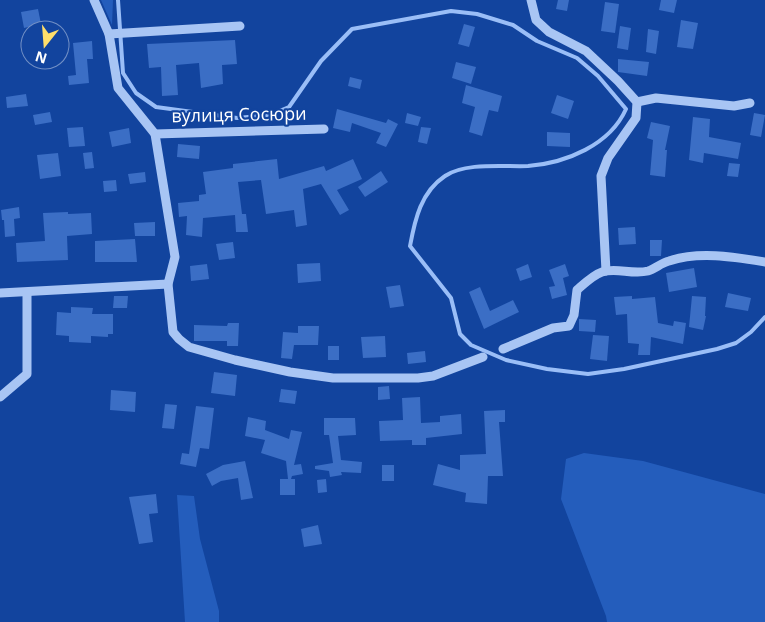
<svg xmlns="http://www.w3.org/2000/svg" width="765" height="622" font-family="'Open Sans',sans-serif">
  <style>
    .green { fill: #245dbc }
    .lines { fill: none; stroke-linecap: round; stroke-linejoin: round }
    .stream { stroke: #9abef7; stroke-width: 4 }
    .building { fill: #3b6ec5 }
    .minor { stroke: #a8c5f4; stroke-width: 9 }
    .labels { text-anchor: middle; stroke-width: 4.5; stroke-linejoin: round; paint-order: stroke }
    .street-label { font-size: 18px; fill: #fff; stroke: #12449e }
  </style>
  <rect width="100%" height="100%" fill="#12449e"/>
  <!-- green -->
  <g class="green">
    <path d="M101 0H113L112 25Z"/>
    <path d="M584 453 643 461 765 494V622H607L606 616 561 499 566 459Z"/>
    <path d="M177 495 194 496 200 539 219 611V622H185Z"/>
  </g>
  <g class="lines">
    <!-- stream -->
    <path class="stream" d="M118 0 123 73 136 93 156 107 237 118 270 115 289 107 321 61 352 29 451 11 477 14 513 25 537 41 577 58 598 76 626 109C610 145 566 163 528 166 505 167 465 162 445 176 421 192 415 219 410 246L451 298 460 334 471 345 506 360 547 369 588 374 624 369 717 349 736 343 751 332 765 317"/>
  </g>
  <!-- building -->
  <g class="building">
    <path d="M558 0H569L567 11 556 9Z"/>
    <path d="M661 0H677L674 13 659 10Z"/>
    <path d="M605 2 619 4 615 33 601 31Z"/>
    <path d="M38 9 41 24 24 28 21 12Z"/>
    <path d="M681 20 698 23 693 49 677 47Z"/>
    <path d="M464 24 475 27 469 47 458 44Z"/>
    <path d="M620 26 631 28 628 50 617 48Z"/>
    <path d="M648 29 659 31 656 54 646 52Z"/>
    <path d="M235 40 237 64 222 65 223 84 201 88 199 63 176 65 178 95 162 96 161 67 149 68 147 44Z"/>
    <path d="M92 41 93 59H87L89 83 69 85 68 76 76 75 73 43Z"/>
    <path d="M618 59 649 62 647 76 618 72Z"/>
    <path d="M456 62 476 67 471 84 452 78Z"/>
    <path d="M350 77 362 80 360 89 348 86Z"/>
    <path d="M466 85 502 96 498 112 489 110 482 136 469 132 475 107 462 103Z"/>
    <path d="M26 94 28 106 7 108 6 97Z"/>
    <path d="M557 95 574 101 568 119 551 113Z"/>
    <path d="M337 109 386 123 388 119 398 124 386 147 376 143 381 133 352 123 350 132 333 128Z"/>
    <path d="M50 112 52 122 35 125 33 115Z"/>
    <path d="M407 113 421 117 418 126 405 123Z"/>
    <path d="M754 113 765 115 761 137 750 135Z"/>
    <path d="M693 117 710 119 709 137 741 143 738 159 704 153 703 163 689 160Z"/>
    <path d="M651 122 670 126 665 150H667L665 177 650 175 653 140 647 138Z"/>
    <path d="M83 127 85 146 69 147 67 128Z"/>
    <path d="M421 127 431 128 427 144 418 142Z"/>
    <path d="M129 128 131 143 112 147 109 132Z"/>
    <path d="M547 132 570 133V147L547 146Z"/>
    <path d="M178 144 200 146 199 159 177 157Z"/>
    <path d="M92 152 94 168 85 169 83 153Z"/>
    <path d="M58 153 61 176 40 179 37 155Z"/>
    <path d="M277 159 279 179 324 166 326 171 353 159 362 179 337 190 349 210 340 215 321 184 303 189 307 225 296 227 294 210 266 214 261 180 238 182 242 214H240H246L248 232H236L235 215 203 218 202 237 186 235 187 216 179 217 178 203 199 201V195L206 194 203 172 233 168V164Z"/>
    <path d="M729 163 740 164 738 177 727 176Z"/>
    <path d="M381 171 388 182 365 197 358 187Z"/>
    <path d="M145 172 146 182 130 184 128 174Z"/>
    <path d="M116 180 117 191 104 192 103 181Z"/>
    <path d="M19 207 20 218 14 219 15 236 5 237 4 220H2L1 210Z"/>
    <path d="M68 212V214L91 213 92 234 67 236 68 260 17 262 16 243 45 241 43 213Z"/>
    <path d="M155 222V236H135L134 223Z"/>
    <path d="M635 227 636 244 619 245 618 228Z"/>
    <path d="M135 239 137 262H95V241Z"/>
    <path d="M650 240H662L661 256H650Z"/>
    <path d="M233 242 235 258 219 260 216 244Z"/>
    <path d="M320 263 321 281 298 283 297 264Z"/>
    <path d="M207 264 209 279 191 281 190 266Z"/>
    <path d="M528 264 532 277 520 281 516 269Z"/>
    <path d="M565 264 569 276 563 278 567 295 552 299 549 287 555 286 549 270Z"/>
    <path d="M694 268 697 287 669 292 666 273Z"/>
    <path d="M400 285 404 306 390 308 386 287Z"/>
    <path d="M480 287 490 311 513 300 519 312 484 329 469 292Z"/>
    <path d="M728 293 751 298 748 311 725 307Z"/>
    <path d="M114 296H128L127 308H113Z"/>
    <path d="M632 296V299L655 297 658 323 673 326 674 321 686 323 683 344 651 337 650 355H638L639 344 628 343 627 314 616 315 614 297Z"/>
    <path d="M692 296 706 297 705 316H706L703 330 689 327Z"/>
    <path d="M71 307 93 308 92 314H113V334H108V337L91 336V343L69 342V336L56 335 57 312 71 313Z"/>
    <path d="M579 319 596 320 595 332 579 331Z"/>
    <path d="M228 323H239L238 346H227V341H194V325L227 326Z"/>
    <path d="M298 326H319L318 345H294L292 359 281 358 283 332 298 333Z"/>
    <path d="M593 335 609 336 607 361 590 359Z"/>
    <path d="M385 336 386 357 363 358 361 337Z"/>
    <rect x="328" y="346" width="11" height="14"/>
    <path d="M425 351 426 362 408 364 407 353Z"/>
    <path d="M214 372 237 375 235 396 211 393Z"/>
    <path d="M389 386 390 399 378 400V387Z"/>
    <path d="M281 389 297 391 295 404 279 402Z"/>
    <path d="M111 390 136 392 135 412 110 410Z"/>
    <path d="M420 397 421 423 440 422V416L461 414 462 434 426 438V445H412V440L380 441 379 421 403 420 402 398Z"/>
    <path d="M165 404 177 405 174 429 162 428Z"/>
    <path d="M196 406 214 408 209 449 200 448 196 467 180 464 182 453 189 454Z"/>
    <path d="M505 410V422H499L503 476H488L487 504 465 502 466 493 433 485 438 464 460 470V455L486 454 484 411Z"/>
    <path d="M248 417 266 421 265 430 289 439 291 430 302 432 294 465 301 464 303 474 292 476 291 479H295V495H280V479H288L286 461 261 453 265 440 245 436Z"/>
    <path d="M324 418H355L356 435 338 436 341 460 362 462 361 473 341 472 342 475 330 477 329 471 315 469V466L333 463 329 435H324Z"/>
    <path d="M245 461 253 498 241 500 238 478 221 481 212 486 206 474 223 465Z"/>
    <rect x="382" y="465" width="12" height="16"/>
    <path d="M326 479 327 492 318 493 317 480Z"/>
    <path d="M156 494 158 513 149 514 153 542 139 544 129 497Z"/>
    <path d="M318 525 322 544 304 547 301 529Z"/>
  </g>
  <g class="lines">
    <!-- minor -->
    <g class="minor">
      <path d="M94 0 109 34 118 88 155 134 175 257 168 284 173 332 179 339 189 347 235 360 290 372 333 378H418L433 376 483 357"/>
      <path d="M531 0 536 20 549 32 586 51 618 81 637 102 636 118 608 158 601 176 606 271"/>
      <path d="M109 34 240 26"/>
      <path d="M637 102 656 98 734 106 750 103"/>
      <path d="M155 134 324 129"/>
      <path d="M0 293 168 284"/>
      <path d="M503 349 553 328 569 326 574 315 577 290C584 284 593 275 602 272 616 267 632 275 648 271 655 269 661 263 669 261 699 251 734 257 765 262"/>
      <path d="M0 397 27 374V293"/>
    </g>
  </g>
  <g class="labels">
    <!-- street labels -->
    <g class="street-label">
      <text transform="translate(239 115) rotate(-1)" y="6">вулиця Сосюри</text>
    </g>
  </g>
  <!-- north arrow -->
  <g transform="translate(45 45) rotate(197)"><circle r="24" fill="#12449e" stroke="#718fc5"/>
  <path d="M0-4L9 19L0 12L-9 19Z" fill="#ffdf6b"/>
  <text y="-8" font-size="14" font-weight="bold" text-anchor="middle" fill="#ffffff">N</text>
  </g>
</svg>
